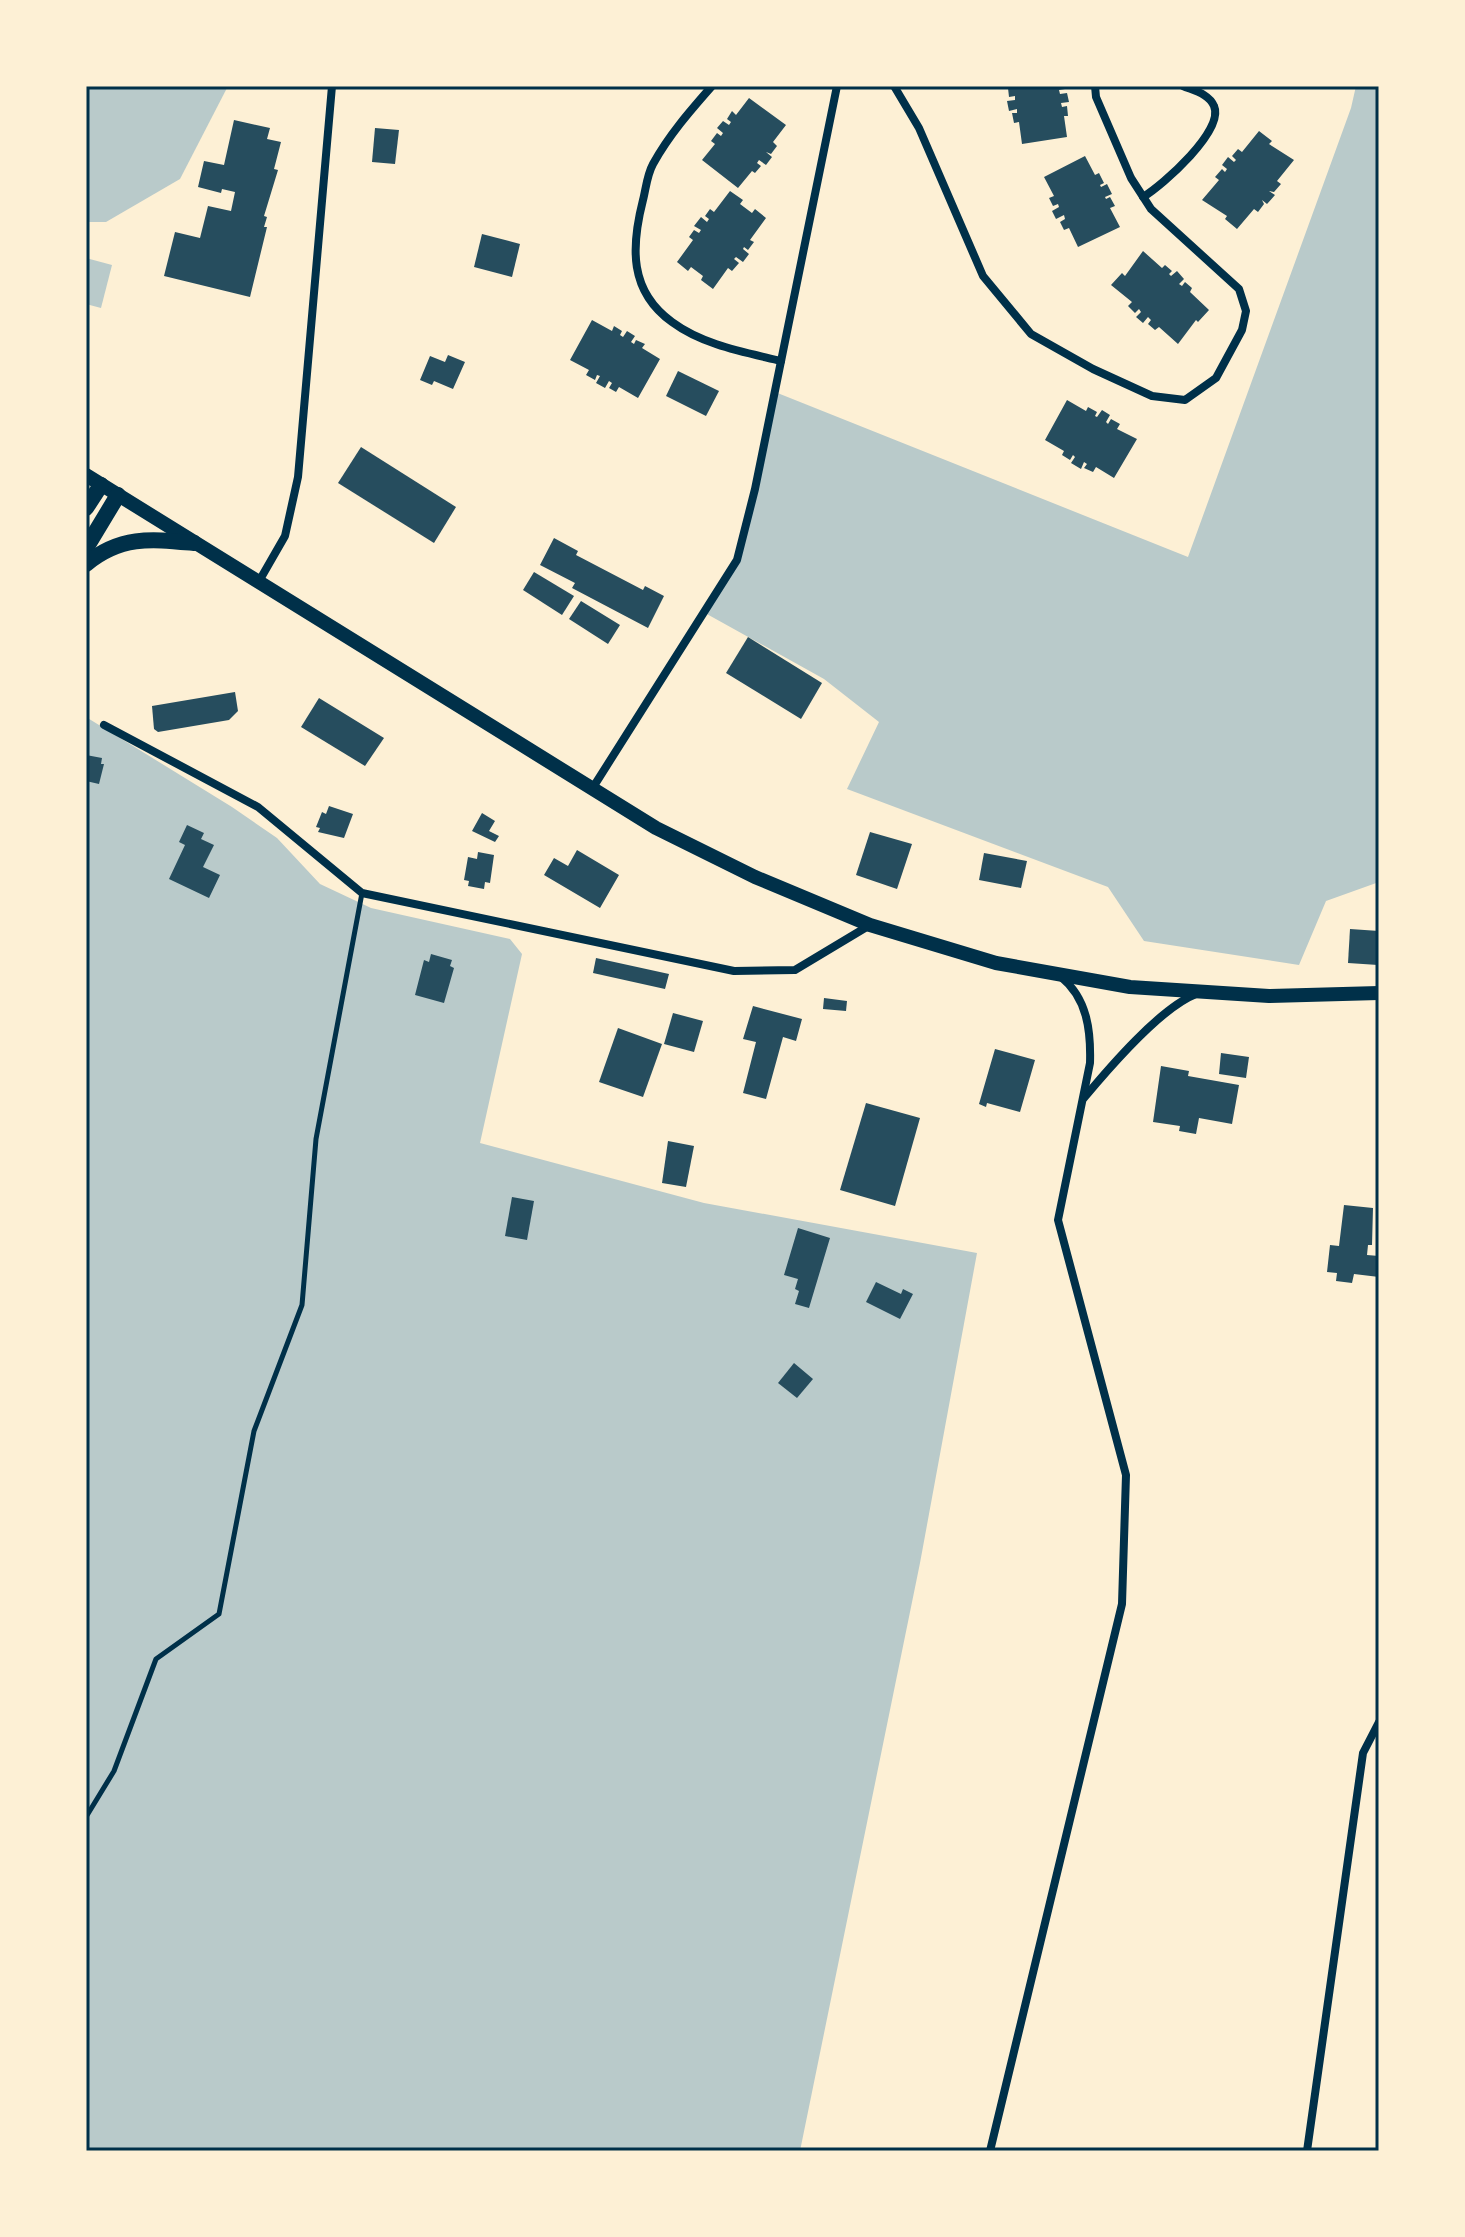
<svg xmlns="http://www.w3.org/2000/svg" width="1465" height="2237" font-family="'Open Sans',sans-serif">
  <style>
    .green { fill: #b9caca }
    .building { fill: #264d5e }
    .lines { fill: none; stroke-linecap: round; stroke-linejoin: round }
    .service { stroke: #003049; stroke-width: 5 }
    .minor { stroke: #003049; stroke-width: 8 }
    .secondary { stroke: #003049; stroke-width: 14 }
    .trunk { stroke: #003049; stroke-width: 16 }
    .neatline { fill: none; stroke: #003049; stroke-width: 3 }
  </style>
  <rect width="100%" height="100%" fill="#fdf0d5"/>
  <!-- green -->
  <g class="green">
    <path d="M86 86H228L180 179 106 222H86Z"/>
    <path d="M1356 86H1379V882L1326 901 1299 965 1144 941 1108 887 847 789 879 722 824 679 705 613 737 560 775 392 1188 557 1351 108Z"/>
    <path d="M86 258 112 265 101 308 86 304Z"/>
    <path d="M86 717 232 807 277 838 320 884 371 908 510 939 522 954 480 1143 704 1203 977 1253 920 1563 800 2151H86Z"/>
  </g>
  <!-- building -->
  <g class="building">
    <path d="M1013 86H1064L1065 89 1059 90 1060 94 1067 93 1069 102 1061 103 1062 107 1067 106 1068 116H1064L1067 137 1022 144 1019 122 1014 123 1012 113H1017V109L1009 111 1007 101 1015 100V96L1009 97 1008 88Z"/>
    <path d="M749 98 786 125 773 142 777 146 771 154 766 152 772 157 766 165 759 160 757 163 761 166 755 173 752 171 738 188 702 160 715 144 711 141 717 133 721 136 723 133 717 128 723 121 729 125 731 122 727 119 732 111 736 115Z"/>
    <path d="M234 120 270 128 267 139 281 142 274 169 278 170 264 216 267 217 264 227H267L250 297 164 276 175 232 200 238 208 206 231 211 235 192 222 189 221 193 198 187 204 161 224 165Z"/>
    <path d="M375 128 399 130 395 164 372 162Z"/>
    <path d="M1259 131 1272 141 1269 144 1294 160 1277 181 1281 184 1274 192 1269 191 1275 195 1267 204 1262 200 1264 204 1258 212 1254 209 1237 229 1225 219 1227 216 1202 200 1219 180 1215 177 1222 169 1225 172 1227 169 1222 165 1228 157 1234 162 1236 160 1232 156 1238 149 1242 152Z"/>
    <path d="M1085 156 1095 175 1099 173 1104 183 1100 185 1101 187 1107 184 1112 194 1105 197 1106 199 1110 197 1115 206 1110 208 1120 227 1078 247 1069 228 1064 230 1060 222 1065 219 1064 215 1056 219 1052 211 1059 207 1058 204 1053 206 1049 198 1054 196 1044 177Z"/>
    <path d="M730 191 743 200 740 204 752 213 755 209 766 218 750 240 754 242 748 250 744 247 743 249 749 254 743 262 736 257 734 259 739 263 732 271 728 268 713 289 701 280 703 276 691 267 688 271 677 262 693 240 689 237 694 230 699 233 701 230 694 226 701 217 707 222 709 219 705 216 710 209 714 212Z"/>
    <path d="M482 234 520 244 512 277 474 267Z"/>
    <path d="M1143 251 1162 268 1165 265 1172 271 1169 274 1171 276 1177 271 1184 279 1179 284 1182 286 1185 282 1192 288 1190 292 1209 310 1198 322 1196 320 1178 344 1159 327 1155 330 1148 324 1151 320 1148 317 1143 323 1136 317 1141 312 1139 309 1135 313 1128 306 1132 302 1111 285 1122 273 1125 276Z"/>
    <path d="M592 320 612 331 614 326 622 331 620 335 623 337 627 331 635 336 631 342 634 344 636 340 645 344 642 348 660 359 638 398 619 387 616 392 609 388 612 383 609 381 605 388 596 383 600 376 597 375 595 380 586 375 589 370 570 360Z"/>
    <path d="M448 355 465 362 453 389 434 381 432 385 420 380 430 356 445 362Z"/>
    <path d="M678 371 719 391 706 416 666 396Z"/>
    <path d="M1067 400 1086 411 1088 407 1097 412 1095 416 1097 417 1102 410 1110 415 1106 422 1108 424 1111 419 1120 424 1117 429 1137 439 1114 478 1096 467 1093 472 1084 468 1087 464 1084 462 1081 469 1071 463 1075 457 1073 455 1070 460 1062 455 1064 451 1045 440Z"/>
    <path d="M361 447 456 507 434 543 338 483Z"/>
    <path d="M554 538 578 551 576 555 643 590 645 586 664 596 648 628 572 588 575 583 540 565Z"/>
    <path d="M534 572 574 596 562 615 523 590Z"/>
    <path d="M581 601 620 625 608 644 569 619Z"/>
    <path d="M748 637 822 683 801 719 726 673Z"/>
    <path d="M235 692 238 711 229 720 158 732 154 729 152 706Z"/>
    <path d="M319 698 384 738 365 766 301 727Z"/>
    <path d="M86 755 102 758 101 764H104L99 784 86 781Z"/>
    <path d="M329 806 353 814 344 838 318 832 320 828 316 827 322 812 326 814Z"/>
    <path d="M482 813 495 821 489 831 499 836 495 842 472 831Z"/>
    <path d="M187 825 204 833 201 839 214 845 203 867 220 875 209 898 169 879 185 845 179 842Z"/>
    <path d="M870 832 912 844 897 889 856 875Z"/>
    <path d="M577 850 619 875 600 908 544 875 554 858 568 866Z"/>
    <path d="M478 852 494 855 490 883 485 882 484 889 468 886 469 881 464 880 468 857 477 859Z"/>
    <path d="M984 853 1027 861 1021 888 979 880Z"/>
    <path d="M1350 929 1379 931 1378 965 1348 963Z"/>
    <path d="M431 954 452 960 450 966 454 968 444 1003 415 995 424 960 429 962Z"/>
    <path d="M596 958 669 974 665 989 593 973Z"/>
    <path d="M824 998 847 1001 846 1011 823 1009Z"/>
    <path d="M753 1006 802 1019 796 1041 783 1037 766 1099 743 1093 756 1042 743 1039Z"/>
    <path d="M673 1013 703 1021 694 1052 664 1044Z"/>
    <path d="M618 1028 662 1044 643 1097 599 1082Z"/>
    <path d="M995 1049 1035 1060 1020 1112 987 1103 986 1107 979 1104Z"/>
    <path d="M1221 1053 1249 1057 1246 1078 1219 1074Z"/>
    <path d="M1161 1066 1189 1071 1188 1076 1239 1085 1232 1124 1199 1118 1196 1134 1179 1131 1180 1126 1153 1122Z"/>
    <path d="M866 1103 920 1118 895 1206 840 1190Z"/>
    <path d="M668 1141 694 1146 686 1187 662 1183Z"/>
    <path d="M512 1197 534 1201 527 1240 505 1236Z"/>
    <path d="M1344 1205 1373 1208 1372 1245H1368L1367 1255 1379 1256V1277L1354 1274 1352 1283 1336 1281 1337 1273 1327 1272 1330 1245 1339 1246Z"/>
    <path d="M798 1228 830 1238 809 1308 795 1304 799 1291 795 1289 798 1279 784 1275Z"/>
    <path d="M876 1282 901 1294 903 1289 913 1294 900 1319 866 1302Z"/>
    <path d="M794 1363 813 1379 797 1398 778 1383Z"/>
  </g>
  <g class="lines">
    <!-- service -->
    <path class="service" d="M86 1817 114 1771 156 1659 219 1614 254 1431 302 1305 316 1139 362 893"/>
    <!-- minor -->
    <g class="minor">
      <path d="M712 86C690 111 669 135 653 164 647 175 646 188 643 200 631 247 629 291 672 322 703 345 744 352 781 361"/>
      <path d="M894 86 919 128 983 276 1031 334 1093 369 1152 396 1185 400 1216 378 1242 330 1246 311 1239 289 1151 209 1131 178 1096 97 1095 86"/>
      <path d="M1143 197C1163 185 1225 130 1214 106 1209 94 1195 91 1183 86"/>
      <path d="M258 583 285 536 298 477 332 86"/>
      <path d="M104 725 258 807 362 893 734 971 795 970 870 925"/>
      <path d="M592 789 737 560 755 489 837 86"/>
      <path d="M1084 1098C1109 1068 1160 1008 1196 994"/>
      <path d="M990 2151 1122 1604 1126 1475 1058 1220 1090 1063C1091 1030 1087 998 1061 977"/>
      <path d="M1307 2151 1363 1753 1379 1722"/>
    </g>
    <!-- secondary -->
    <path class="secondary" d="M86 475 656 828 755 877 870 925 996 963 1130 987 1269 996 1379 993"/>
    <!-- trunk -->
    <g class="trunk">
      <path d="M86 508 101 485"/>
      <path d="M86 548 118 495"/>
      <path d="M86 564C121 535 152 539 194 543"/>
    </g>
  </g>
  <!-- border -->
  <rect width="1465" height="2237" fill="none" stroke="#fdf0d5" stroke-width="176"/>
  <rect x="88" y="88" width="1289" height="2061" class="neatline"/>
</svg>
